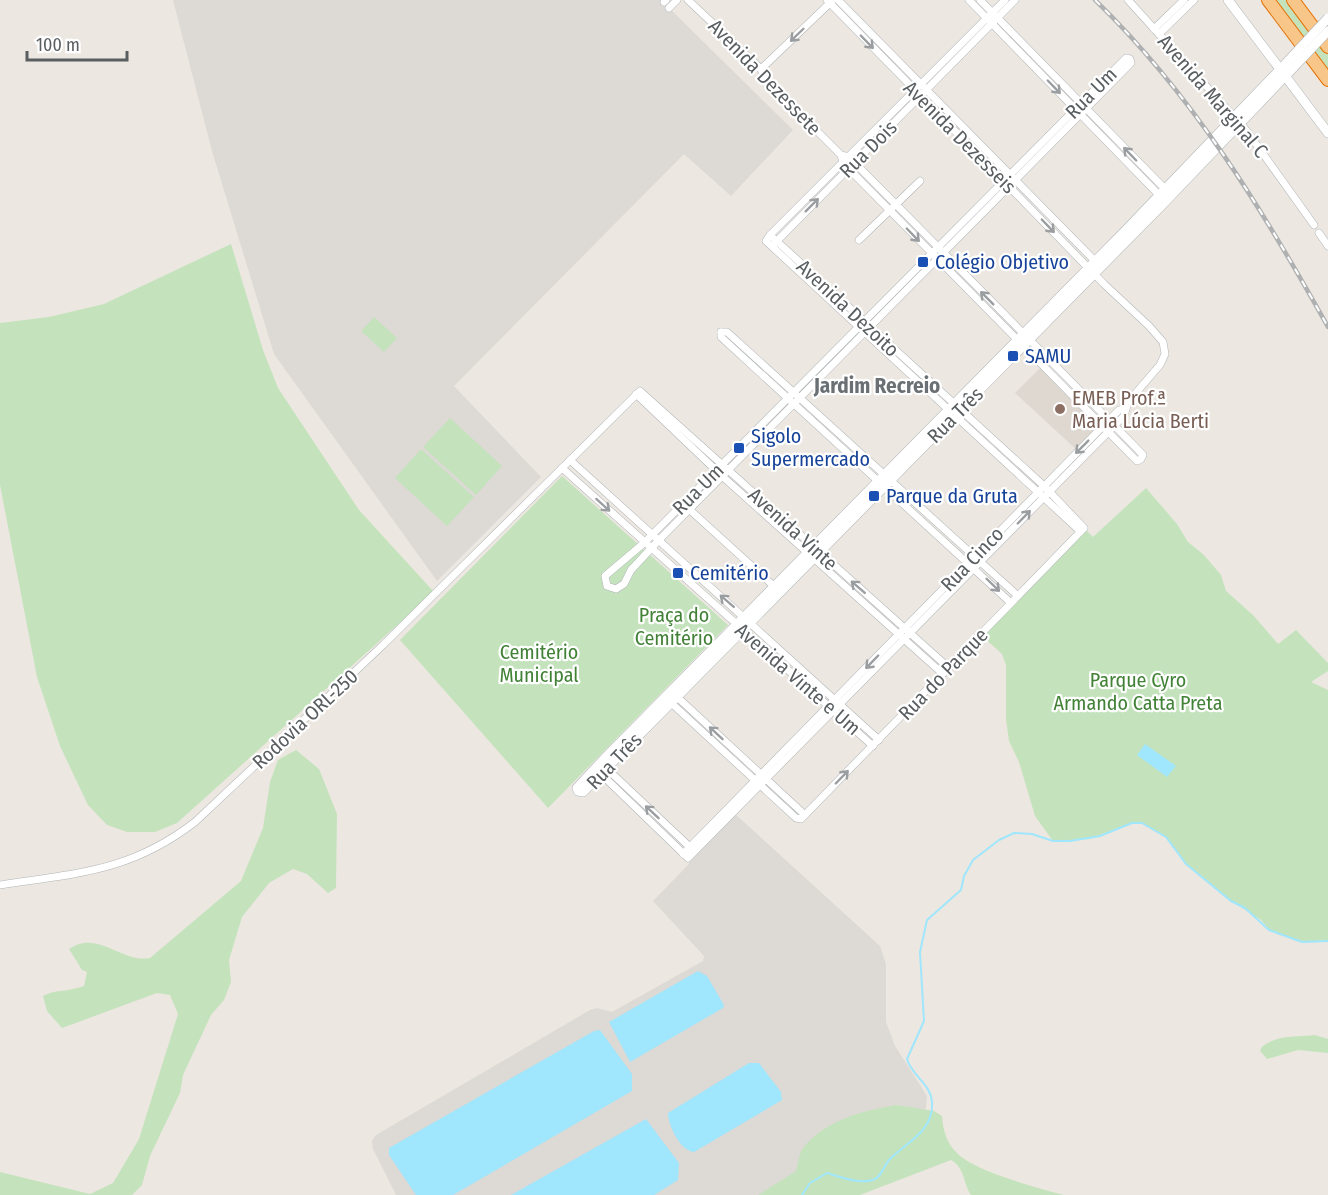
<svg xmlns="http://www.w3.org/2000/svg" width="1328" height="1195" font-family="'Fira Sans Condensed',sans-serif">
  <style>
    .industrial { fill: #ddd9d5 }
    .education { fill: #ded8d1 }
    .green { fill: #c4e3bd }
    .water { fill: #a0e6fc }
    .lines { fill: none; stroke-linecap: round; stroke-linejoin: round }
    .stream { stroke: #a0e6fc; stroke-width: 2 }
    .street-casing { stroke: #b1b5b8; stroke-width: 8 }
    .secondary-casing { stroke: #b0b5b8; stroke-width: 10 }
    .highway-casing { stroke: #e57307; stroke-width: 14 }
    .street { stroke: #fff; stroke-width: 7 }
    .secondary { stroke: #fff; stroke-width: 9 }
    .highway { stroke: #f9c68a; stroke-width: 12 }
    .rail-casing { stroke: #afb0b1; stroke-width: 4.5 }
    .rail { stroke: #fff; stroke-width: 2; stroke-dasharray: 7; stroke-linecap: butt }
    .secondary-bridge-casing { stroke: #b0b5b8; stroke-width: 10; stroke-linecap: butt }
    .secondary-bridge { stroke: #fff; stroke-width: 9 }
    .oneway { stroke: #9b9ea0 }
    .transit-dot { fill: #1a4fb4; stroke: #fff; stroke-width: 2 }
    .education-dot { fill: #8d6e63; stroke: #fff; stroke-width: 2 }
    .labels { text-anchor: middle; stroke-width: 4.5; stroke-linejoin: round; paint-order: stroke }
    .street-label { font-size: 20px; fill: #595e61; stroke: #fff }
    .transit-label { font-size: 20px; fill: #164399; stroke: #fff; text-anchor: start }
    .education-label { font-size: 20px; fill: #785e54; stroke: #fff; text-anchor: start }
    .park-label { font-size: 20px; fill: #428237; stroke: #fff }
    .neighbourhood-label { font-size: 21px; font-weight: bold; fill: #6a7073; stroke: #fff }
  </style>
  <rect width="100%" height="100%" fill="#ece7e0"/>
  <!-- industrial -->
  <g class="industrial">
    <path d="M173 0H661L793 130 731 196 684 154 454 386 541 477 437 581 274 354 212 151Z"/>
    <path d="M734 813 880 946 886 964V1022L895 1046 927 1096 924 1126 799 1195H396L373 1149 372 1141 376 1135 590 1010 597 1008 612 1012 703 961 704 956 653 901 689 864 688 859Z"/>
  </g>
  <!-- education -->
  <path class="education" d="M1043 365 1103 426 1078 451 1015 393Z"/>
  <!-- green -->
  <g class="green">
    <path d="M1273 0H1288L1328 53V74Z"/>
    <path d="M231 244 263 350 278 388 359 510 434 592 177 823 155 832H127L107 825 88 805 60 746 37 677 0 485V323L49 317 104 304Z"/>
    <path d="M374 317 397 338 384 352 361 331Z"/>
    <path d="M450 418 502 466 476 495 423 447Z"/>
    <path d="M421 449 474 497 447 526 395 478Z"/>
    <path d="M562 476 728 625 548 808 400 640Z"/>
    <path d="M1146 488 1177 524 1188 542 1204 555 1221 575 1226 591 1253 615 1278 644 1296 630 1328 663V671L1311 682 1328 690V940L1302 942 1269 929 1261 920 1231 901 1186 864 1166 837 1142 823H1132L1089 839 1053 841 1035 816 1019 762 1009 741 1006 719V665L1002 654 981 635 1084 528 1093 537Z"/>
    <path d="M296 750 319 769 337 814 336 888 328 893 307 874 293 869 269 883 242 917 229 960 231 982 224 1000 211 1015 183 1075 180 1093 150 1156 142 1185 132 1195H0V1172L90 1194 113 1183 139 1139 178 1014 170 995 157 993 62 1028 47 1011 43 996C56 989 69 992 84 986L87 972 82 970 69 949C98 929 121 963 150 958L241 881 263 828 270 782 278 760Z"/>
    <path d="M1315 1035 1328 1039V1053L1298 1050 1267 1059 1260 1051 1262 1047C1276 1035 1296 1037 1315 1035Z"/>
    <path d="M897 1105 934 1111 942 1116C943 1131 947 1144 958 1154 977 1172 1038 1188 1064 1195H971C963 1183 965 1168 951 1160L860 1195H758L796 1171C798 1164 799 1154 803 1148 825 1120 864 1110 897 1105Z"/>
  </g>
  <!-- water -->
  <g class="water">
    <path d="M1145 744 1176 766 1167 777 1137 755Z"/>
    <path d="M698 971 707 976 724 1005 723 1008 630 1062 609 1022Z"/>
    <path d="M600 1030 632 1074V1091L453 1195H416L389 1155V1148L594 1031Z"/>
    <path d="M749 1063H759L781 1092 782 1100 694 1152C680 1151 668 1125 668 1113Z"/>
    <path d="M646 1119 679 1163 678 1180 654 1195H511Z"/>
  </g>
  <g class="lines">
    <!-- stream -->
    <path class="stream" d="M802 1195 810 1183 827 1173C841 1177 858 1184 873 1180 882 1177 883 1166 890 1159 907 1142 934 1131 932 1102 931 1084 911 1075 907 1059L924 1021 920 952 927 920 961 890 964 876 973 860 999 840 1014 833 1032 834 1053 841H1070L1100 836 1132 823H1142L1166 837 1186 864 1231 901 1245 908 1269 930 1302 942 1328 941"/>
    <defs>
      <g id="street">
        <path d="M688 0 761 69 764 78 841 155 849 157 1109 420 1143 455 1141 459 1137 461 843 163 841 155"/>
        <path d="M838 0 1097 263"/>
        <path d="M969 0 1162 198"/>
        <path d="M980 0 1167 191"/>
        <path d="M1005 0 770 235 766 241 1080 531"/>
        <path d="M1128 0 1246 130 1314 225"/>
        <path d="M664 2 666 0"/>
        <path d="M669 8 677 0"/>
        <path d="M1154 29 1184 0"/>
        <path d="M1159 34 1194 0"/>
        <path d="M1126 58 1130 59 1131 63 658 541 631 570 624 584 616 589 607 586 605 576 644 543Z"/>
        <path d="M761 69 832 1"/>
        <path d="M1319 233 1328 246"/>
        <path d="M859 240 920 181"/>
        <path d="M775 243 1015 0"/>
        <path d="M721 332H727L1018 596"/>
        <path d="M721 332V337L1011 603"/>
        <path d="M636 394 722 476 943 674"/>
        <path d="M570 460 879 740"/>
        <path d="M562 468 873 746"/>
        <path d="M690 510 777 589"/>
        <path d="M675 695 805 815"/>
        <path d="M668 700 796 818 801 819 1084 528 1044 486 770 235"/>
        <path d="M603 765 693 850"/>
        <path d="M599 772 688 858 1124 416 1128 402 1160 365 1165 354 1163 342 1149 326 1104 284 827 0"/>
        <path d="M683 854 1109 420 1119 410 1125 409"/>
        <path d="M0 885C77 873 130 872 195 822L383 645 640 391 949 668"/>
      </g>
      <g id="secondary">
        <path d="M1228 0 1328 133"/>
        <path d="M1289 60 1122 234 604 759 577 788 578 791 583 792 1163 204 1294 67"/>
      </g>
      <g id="highway">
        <path d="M1268 0 1328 80"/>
        <path d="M1293 0 1328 47"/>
      </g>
    </defs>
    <!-- street casing -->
    <use href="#street" class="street-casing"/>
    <!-- secondary casing -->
    <use href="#secondary" class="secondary-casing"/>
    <!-- highway casing -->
    <use href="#highway" class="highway-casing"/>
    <!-- street -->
    <use href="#street" class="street"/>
    <!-- secondary -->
    <use href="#secondary" class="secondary"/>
    <!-- highway -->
    <use href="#highway" class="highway"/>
    <defs>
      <path id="rail" d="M1095 0C1192 94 1263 210 1328 327"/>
    </defs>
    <!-- rail casing -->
    <use href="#rail" class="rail-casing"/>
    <!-- rail -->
    <use href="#rail" class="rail"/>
    <defs>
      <g id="secondary-bridge">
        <path d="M1289 60 1328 18"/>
        <path d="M1294 67 1328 31"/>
      </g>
    </defs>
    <!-- secondary-bridge casing -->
    <use href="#secondary-bridge" class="secondary-bridge-casing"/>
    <!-- secondary-bridge -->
    <use href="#secondary-bridge" class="secondary-bridge"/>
  </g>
  <!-- one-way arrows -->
  <defs><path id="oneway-shaft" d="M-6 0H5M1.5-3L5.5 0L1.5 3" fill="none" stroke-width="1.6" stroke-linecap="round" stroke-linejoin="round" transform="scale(1.5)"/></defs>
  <g class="oneway">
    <use href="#oneway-shaft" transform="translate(797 35) rotate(136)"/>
    <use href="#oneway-shaft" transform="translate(867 42) rotate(46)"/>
    <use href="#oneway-shaft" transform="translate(1054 87) rotate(46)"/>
    <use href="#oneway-shaft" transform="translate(1130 154) rotate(-134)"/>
    <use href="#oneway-shaft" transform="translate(812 205) rotate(-45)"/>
    <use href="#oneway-shaft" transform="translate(1048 226) rotate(46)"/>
    <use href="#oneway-shaft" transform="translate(913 235) rotate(46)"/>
    <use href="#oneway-shaft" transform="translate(987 298) rotate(-135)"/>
    <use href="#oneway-shaft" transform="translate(1082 447) rotate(135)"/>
    <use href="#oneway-shaft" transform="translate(603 505) rotate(42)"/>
    <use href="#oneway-shaft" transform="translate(1024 517) rotate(-46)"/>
    <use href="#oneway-shaft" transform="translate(993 585) rotate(44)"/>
    <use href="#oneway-shaft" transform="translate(858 587) rotate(-139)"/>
    <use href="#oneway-shaft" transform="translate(727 601) rotate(-139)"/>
    <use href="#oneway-shaft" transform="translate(872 662) rotate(134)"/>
    <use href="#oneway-shaft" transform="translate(716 733) rotate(-137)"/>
    <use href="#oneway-shaft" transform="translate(842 777) rotate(-46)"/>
    <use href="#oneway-shaft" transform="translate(652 812) rotate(-137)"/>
  </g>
  <!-- markers -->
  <g class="transit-dot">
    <rect x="917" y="256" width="12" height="12" rx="3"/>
    <rect x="1007" y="350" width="12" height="12" rx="3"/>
    <rect x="733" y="442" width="12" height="12" rx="3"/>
    <rect x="868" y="490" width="12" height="12" rx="3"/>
    <rect x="672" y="567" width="12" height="12" rx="3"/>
  </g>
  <circle class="education-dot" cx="1060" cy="409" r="6"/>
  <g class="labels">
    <!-- street labels -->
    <g class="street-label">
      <text transform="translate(765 77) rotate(46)" y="7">Avenida Dezessete</text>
      <text transform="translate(1091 93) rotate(-45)" y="7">Rua Um</text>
      <text transform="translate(1213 96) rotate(49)" y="7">Avenida Marginal C</text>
      <text transform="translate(960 137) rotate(45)" y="7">Avenida Dezesseis</text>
      <text transform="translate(868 149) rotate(-45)" y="7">Rua Dois</text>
      <text transform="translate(848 308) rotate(43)" y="7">Avenida Dezoito</text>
      <text transform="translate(955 415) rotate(-45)" y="7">Rua Três</text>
      <text transform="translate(698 489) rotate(-45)" y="7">Rua Um</text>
      <text transform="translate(793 529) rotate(42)" y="7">Avenida Vinte</text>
      <text transform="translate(972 559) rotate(-46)" y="7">Rua Cinco</text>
      <text transform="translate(943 674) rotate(-46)" y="7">Rua do Parque</text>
      <text transform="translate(798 679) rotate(41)" y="7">Avenida Vinte e Um</text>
      <text transform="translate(305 719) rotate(-43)" y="7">Rodovia ORL-250</text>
      <text transform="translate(614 761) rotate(-46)" y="7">Rua Três</text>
    </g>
    <!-- transit labels -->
    <g class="transit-label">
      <text x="935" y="269">Colégio Objetivo</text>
      <text x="1025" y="363">SAMU</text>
      <text x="751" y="443">Sigolo<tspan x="751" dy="23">Supermercado</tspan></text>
      <text x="886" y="503">Parque da Gruta</text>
      <text x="690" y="580">Cemitério</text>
    </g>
    <!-- education labels -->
    <g class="education-label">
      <text x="1072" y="405">EMEB Prof.ª<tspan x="1072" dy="23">Maria Lúcia Berti</tspan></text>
    </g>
    <!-- park labels -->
    <g class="park-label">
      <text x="674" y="622">Praça do<tspan x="674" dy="23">Cemitério</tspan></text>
      <text x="539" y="659">Cemitério<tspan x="539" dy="23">Municipal</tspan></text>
      <text x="1138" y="687">Parque Cyro<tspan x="1138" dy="23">Armando Catta Preta</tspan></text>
    </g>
    <!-- neighbourhood labels -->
    <g class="neighbourhood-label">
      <text x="877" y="393">Jardim Recreio</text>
    </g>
  </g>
  <!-- scale -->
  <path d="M27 51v9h100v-9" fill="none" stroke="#595e61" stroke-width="3"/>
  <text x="36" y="51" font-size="18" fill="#595e61" stroke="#ffffff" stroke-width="4.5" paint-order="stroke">100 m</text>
</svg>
